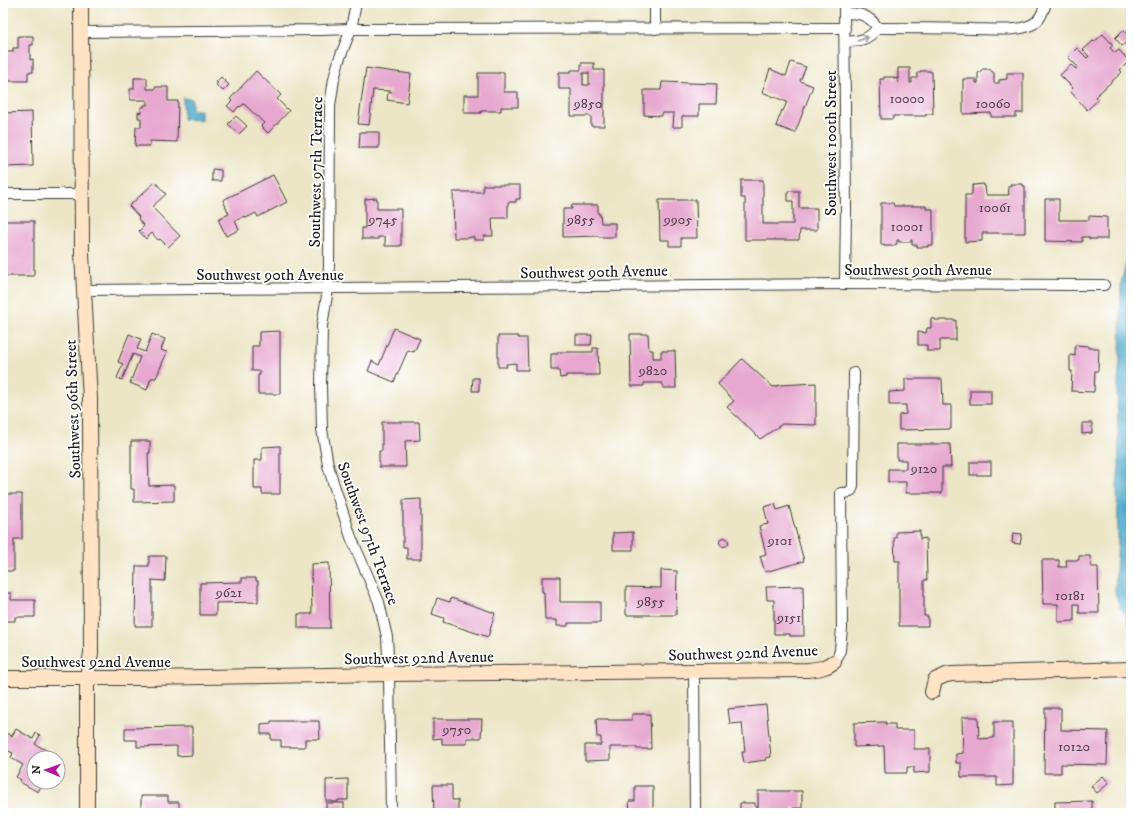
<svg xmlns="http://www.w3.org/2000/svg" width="1134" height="816" font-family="'IM FELL DW Pica',serif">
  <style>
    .water { fill: #4da9cb; stroke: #346274 }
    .building { fill: #e6a8cf; fill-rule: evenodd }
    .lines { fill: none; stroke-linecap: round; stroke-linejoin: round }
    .street-casing { stroke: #3b3a36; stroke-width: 12 }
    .secondary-casing { stroke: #3b3a36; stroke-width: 16 }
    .street { stroke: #fff; stroke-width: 10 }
    .secondary { stroke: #fee4c5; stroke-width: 14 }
    .oneway { stroke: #999 }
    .labels { text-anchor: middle; stroke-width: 3.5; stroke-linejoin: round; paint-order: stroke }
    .number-label { font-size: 14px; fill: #4e3f49 }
    .street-label { font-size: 16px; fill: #1c1c1c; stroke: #fff }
  </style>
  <rect width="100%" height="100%" fill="#fff"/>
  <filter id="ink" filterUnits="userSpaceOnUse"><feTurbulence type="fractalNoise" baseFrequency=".025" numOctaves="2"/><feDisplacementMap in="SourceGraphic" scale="8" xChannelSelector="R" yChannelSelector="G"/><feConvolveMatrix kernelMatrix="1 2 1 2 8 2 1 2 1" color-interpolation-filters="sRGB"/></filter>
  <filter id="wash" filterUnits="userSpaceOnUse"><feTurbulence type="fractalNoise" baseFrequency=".012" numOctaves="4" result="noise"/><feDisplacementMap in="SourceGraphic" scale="16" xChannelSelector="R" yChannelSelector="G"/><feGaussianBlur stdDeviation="0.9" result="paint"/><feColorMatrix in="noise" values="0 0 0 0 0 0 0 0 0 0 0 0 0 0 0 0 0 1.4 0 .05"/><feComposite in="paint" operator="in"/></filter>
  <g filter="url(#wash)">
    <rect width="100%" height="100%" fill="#ece5c6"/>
    <!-- water -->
    <g class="water">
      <path d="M183 98 192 99V110H201V120L183 119Z"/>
      <path d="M1131 245V630L1125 614 1120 608 1115 593 1118 536 1117 485 1119 465 1117 396 1120 358 1121 293V282Z"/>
    </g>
    <g id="blocks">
      <!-- building -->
      <g class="building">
        <path d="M1123 30 1131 38 1122 46 1115 38Z"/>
        <path d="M1103 34 1113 45 1110 48 1115 53 1119 50 1129 61 1120 70 1122 72 1095 97 1098 100 1087 110 1070 91 1073 88 1060 75 1071 65 1076 69 1078 67 1068 57 1077 48 1087 58 1089 56 1083 50 1093 41 1094 42Z"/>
        <path d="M18 36H33V45H30V60L33 59V72H28V81H3V61H5V52H13V48H18Z"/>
        <path d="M791 62 806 67 800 81 813 86 795 133 776 126 782 110 783 111 787 102 762 92 770 69 786 76Z"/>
        <path d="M581 63H594V70H604V126H591V116H571V89H559V72H571V70H581ZM583 73H589V85H583Z"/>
        <path d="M366 68 411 74 407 103 387 100 388 92 391 93V91L373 90 369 125 358 124Z"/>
        <path d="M898 68H910V83H912V78H917V73L920 72V71H930V72H932L933 114H926V116H893V119H881L880 79H884V77H894V79L898 78V83Z"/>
        <path d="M983 69H989L994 73V83H999V80L1007 79V73H1023V113H1016V117H991V113L963 114V79H976V83H978V73Z"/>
        <path d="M256 71 281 95 277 99 289 111 268 133 261 126 264 123 244 104 240 107 239 106 234 112 227 106 232 101 230 99Z"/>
        <path d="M500 72H504V92H518V107H501V111H481V113H464V95H478V73H500Z"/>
        <path d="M221 77 229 85 223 91 216 85 218 83 216 82Z"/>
        <path d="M134 78H147V89H155V87H168V101H178L177 142 150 141V146H135L136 127H141V118H138V112L141 113V107H144V105H147V100H130V89H134Z"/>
        <path d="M662 82 717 84 716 104H699V116H682V127H673L674 113H662V116L644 115V90H661Z"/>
        <path d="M32 112 33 166 3 167V113Z"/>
        <path d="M236 116 247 126 239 134 228 124Z"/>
        <path d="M360 132H379V148H359Z"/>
        <path d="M212 169 221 170V181H212Z"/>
        <path d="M273 175 287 202 258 217 256 213 246 218 245 216 235 221 239 230 226 236 218 219 229 214 223 200Z"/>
        <path d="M741 180H763V224H793V201H788V191H799V208H817V230H800L799 240H745V198H741Z"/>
        <path d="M155 182 166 194 152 207 180 236 168 247 160 239 158 240 152 233 146 239 139 231 144 226 138 219 139 217 129 206Z"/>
        <path d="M984 184V186H985L986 195H1009L1008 186H1011L1010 184H1023V186H1025V233H982V241L965 242V195H972V186H973V185Z"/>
        <path d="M483 185H520V199H516V202H508V218H492L493 236H484V240H474V237H470V238H454L453 192H483Z"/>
        <path d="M377 198V209H401V246H385V237H378V239H362V228H365V199Z"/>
        <path d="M1045 199H1059V220H1089V216L1107 217V239H1089V237H1082V242L1045 241Z"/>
        <path d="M659 200H696L697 238H681V246H669V240H660Z"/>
        <path d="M881 203H893L894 206H926V209H933V245H928V247H917V245H912V240H911V242H899V240H897V244L894 245V246H884V245H881Z"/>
        <path d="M571 205H598V214H600L601 223H615V237H599V236L563 237V209H572Z"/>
        <rect x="4" y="221" width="30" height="55"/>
        <path d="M931 318 935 319V320H956V340H940V351H927V345H918V332L926 333 927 328H931Z"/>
        <path d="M394 328 420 339 414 352 408 350 394 382 368 371 372 361 379 365Z"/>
        <path d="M280 331V394H258V375H260V371H252V346H259V332Z"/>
        <path d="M129 334 141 339 137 349 145 352 152 334 165 339 161 350 167 352 156 378H151L147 390 130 383 140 357 133 354 122 380 117 378 123 364 118 362Z"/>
        <path d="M630 334H648L649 350H653V358H661V351H675L676 388H663L662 383H644V386H631Z"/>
        <path d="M576 335H592L591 345H576Z"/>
        <path d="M498 336H518V338H527L528 370H516V363L506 364 507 367H498Z"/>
        <path d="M1075 345 1088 346V348H1099L1098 371H1095L1094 392 1071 391 1072 371H1070V355L1075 356Z"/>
        <path d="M593 348H598L599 375H566V377L560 378 559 370H551V354H558V352H593Z"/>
        <path d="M742 359 773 387 780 385 816 383V425L782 424 760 439 727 407 734 401 718 384Z"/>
        <path d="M473 378H479V391H472Z"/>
        <path d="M905 379H942L943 405H951V429L899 430V415L906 414V405H889V392L905 391Z"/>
        <rect x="970" y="390" width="21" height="14"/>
        <path d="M382 422H419L420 440 405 441 406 467H379V451H382Z"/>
        <path d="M1082 423H1092V433L1082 434Z"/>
        <path d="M131 441H150V453H148L149 486 174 485V501L134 502V489H131Z"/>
        <path d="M897 444H950L951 467H942V493H906V482H888V469H906V460H897Z"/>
        <path d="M280 446V494H262V489H254V460H262V447Z"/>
        <rect x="970" y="462" width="21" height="13"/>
        <path d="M3 494H22V539H14V571H3Z"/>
        <path d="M421 499V559H407V547H403V500Z"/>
        <path d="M775 504 777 510 789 506 804 561 765 572 760 556 766 554 759 526 768 524 764 507Z"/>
        <path d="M920 531V539L926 538 927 580H924V616H928V626H899V565L900 561H895L894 538H896V532Z"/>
        <path d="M633 532V550H613V533Z"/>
        <path d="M1013 533 1022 534 1020 544 1012 543Z"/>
        <circle cx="724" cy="542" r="4.5"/>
        <path d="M149 556H166L165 581 152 580V626H135L136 566H149Z"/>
        <path d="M1079 556H1090L1091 567H1098L1099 613H1079V604H1074V621L1058 622V604H1043L1042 560H1059V567H1067L1066 560H1079Z"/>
        <path d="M329 563 330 628H298V614H312L311 564Z"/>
        <path d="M661 570 677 571 676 615H626V587L661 588Z"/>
        <path d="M542 577H560V602H600V623H568V626H557V620H545L544 592H542Z"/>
        <path d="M242 578H256V581H258V602L216 603V615H200V583L242 582Z"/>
        <path d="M803 586 804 636H790V634H774V600H767L766 587Z"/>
        <path d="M3 593H11V600H35V617H15V621H3Z"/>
        <path d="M437 598 450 602 451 598 495 613 488 637 443 622 444 618 432 614Z"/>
        <path d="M766 705 771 757 765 758 766 760 744 763 742 752H745L742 723 730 724 728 709Z"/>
        <path d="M1045 708H1061V730L1108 731 1107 765 1061 764V773H1044Z"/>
        <path d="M632 714H650L651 749H637L636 747H610V760L585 761V745H601V737H597L596 719H608V720H632Z"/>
        <path d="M962 717H978L979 739 994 738V722H1013V785L997 786V777H961V763H956V754L963 753Z"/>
        <path d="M433 719H482L481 738H467V744H442V738L433 739Z"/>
        <path d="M271 721H319L320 739H305V747H281V740H271V734H261V724L271 723Z"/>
        <path d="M886 722 885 724H895V730H914V749H930V772L914 773V767H907V773H885L884 746 854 747V723Z"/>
        <path d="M192 727V755L177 756V746L137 747V740H125V728Z"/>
        <path d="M16 729 33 739 36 733 40 735 35 744 55 755 53 758H34V782H43L38 792 20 782 21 780 16 777 23 765 11 758 13 753 4 749 7 744 3 741V737L6 733 12 736Z"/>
        <path d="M1103 776 1109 783 1097 793 1091 786Z"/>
        <path d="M348 779V800H338V802H332V801H326V780Z"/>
        <path d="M433 785H452V800H458V813H434Z"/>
        <path d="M635 786H653V813H630L629 801H635Z"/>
        <path d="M758 791H802V808H793V813H740V803H755V807H758Z"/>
        <path d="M141 796H168V802H179V813H141Z"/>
        <path d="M1092 801V813H1055V802Z"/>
        <rect x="326" y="803" width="18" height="10"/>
      </g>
    </g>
  </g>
  <g filter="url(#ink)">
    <use href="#blocks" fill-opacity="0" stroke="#3b3a36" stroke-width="1"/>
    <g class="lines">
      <defs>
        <g id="street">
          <path d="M356 3 351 29 339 60 334 79 330 106 329 265 328 289 322 326 321 386 322 429 328 465 333 482 351 537 379 602 387 637 389 674 391 813"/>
          <path d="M655 3V29"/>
          <path d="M844 3 846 210 845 284"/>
          <path d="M844 13C860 13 869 15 878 28"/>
          <path d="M878 28C910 28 942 28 973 29 990 29 1016 32 1031 25 1040 21 1043 12 1046 3"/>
          <path d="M81 32 321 30 351 29 845 28"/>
          <path d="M845 42C861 41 867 40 878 28"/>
          <path d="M3 194H82"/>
          <path d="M84 290 845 284 1104 285"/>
          <path d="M834 662 838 657 840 650 842 628 841 493C847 493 852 493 853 486L854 373"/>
          <path d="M694 672 695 813"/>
        </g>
        <g id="secondary">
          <path d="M81 3 82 254 90 399 91 653 87 677V813"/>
          <path d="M3 678H147L389 674 808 670C818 669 826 668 834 662"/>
          <path d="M932 692 935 680 946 675 952 674 1131 669"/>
        </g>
      </defs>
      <!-- street casing -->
      <use href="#street" class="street-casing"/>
      <!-- secondary casing -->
      <use href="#secondary" class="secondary-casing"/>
      <!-- street -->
      <use href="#street" class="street"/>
      <!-- secondary -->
      <use href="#secondary" class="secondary"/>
    </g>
    <!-- one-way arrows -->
    <defs><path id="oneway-shaft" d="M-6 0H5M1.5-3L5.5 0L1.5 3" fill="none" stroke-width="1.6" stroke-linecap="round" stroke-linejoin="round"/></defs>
    <use class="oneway" href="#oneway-shaft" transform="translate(863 39) rotate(-19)"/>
  </g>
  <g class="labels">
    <!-- number labels -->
    <g class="number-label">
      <text x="907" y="103">10000</text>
      <text x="588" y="108">9850</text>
      <text x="993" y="108">10060</text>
      <text x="995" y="212">10061</text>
      <text x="383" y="224">9745</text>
      <text x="581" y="224">9855</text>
      <text x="678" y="224">9905</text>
      <text x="907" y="231">10001</text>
      <text x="653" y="375">9820</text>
      <text x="924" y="473">9120</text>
      <text x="780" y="545">9101</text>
      <text x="229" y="597">9621</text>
      <text x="1070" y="600">10181</text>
      <text x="651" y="606">9855</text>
      <text x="789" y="622">9151</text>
      <text x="457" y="734">9750</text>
      <text x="1074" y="751">10120</text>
    </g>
    <!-- street labels -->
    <g class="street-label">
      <text transform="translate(830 143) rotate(-90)" y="6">Southwest 100th Street</text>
      <text transform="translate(315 172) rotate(-89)" y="6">Southwest 97th Terrace</text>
      <text x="918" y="275">Southwest 90th Avenue</text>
      <text transform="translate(594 271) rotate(-1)" y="6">Southwest 90th Avenue</text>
      <text x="270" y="280">Southwest 90th Avenue</text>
      <text transform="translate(72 409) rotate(-92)" y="6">Southwest 96th Street</text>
      <text transform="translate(369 533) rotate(70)" y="6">Southwest 97th Terrace</text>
      <text transform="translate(743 652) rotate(-2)" y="6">Southwest 92nd Avenue</text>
      <text transform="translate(419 657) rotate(-1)" y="6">Southwest 92nd Avenue</text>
      <text x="96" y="667">Southwest 92nd Avenue</text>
    </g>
  </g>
  <!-- margin -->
  <rect width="1134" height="816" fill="none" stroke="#fff" stroke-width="16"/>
  <!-- north arrow -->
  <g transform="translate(46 770) rotate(272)"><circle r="19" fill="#ffffff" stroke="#a4a4a4"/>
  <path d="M0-3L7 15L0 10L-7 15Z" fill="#b5179e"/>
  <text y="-6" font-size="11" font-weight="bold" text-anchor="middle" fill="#1c1c1c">N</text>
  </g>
</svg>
